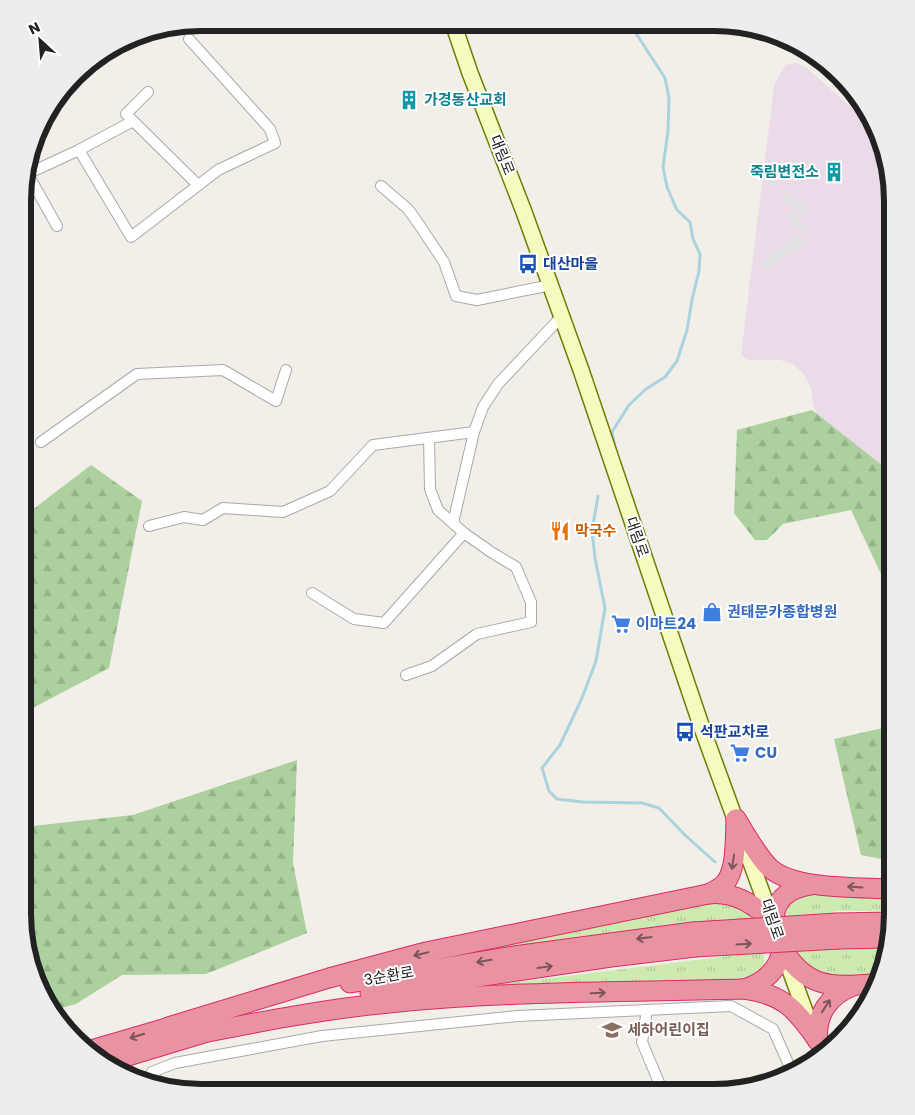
<svg xmlns="http://www.w3.org/2000/svg" width="915" height="1115" font-family="Poppins,'Noto Sans KR',sans-serif">
  <style>
    .industrial { fill: #ebdbe8 }
    .grass { fill: url(#grass-tufts) }
    .forest { fill: url(#forest-firs) }
    .parking { fill: #e2e2e2 }
    .lines { fill: none; stroke-linecap: round; stroke-linejoin: round }
    .stream { stroke: #aad3df; stroke-width: 3 }
    .street-casing { stroke: #a9a9a9; stroke-width: 12 }
    .secondary-casing { stroke: #707d05; stroke-width: 18 }
    .highway-casing { stroke: #dc2a67; stroke-width: 21 }
    .street { stroke: #fff; stroke-width: 10 }
    .secondary { stroke: #f7fabf; stroke-width: 15 }
    .highway { stroke: #e892a2; stroke-width: 19 }
    .highway-bridge-casing { stroke: #dc2a67; stroke-width: 21; stroke-linecap: butt }
    .highway-bridge { stroke: #e892a2; stroke-width: 19 }
    .oneway { stroke: #7b545c }
    .labels { text-anchor: middle; stroke-width: 4; stroke-linejoin: round; paint-order: stroke }
    .culture-label { font-size: 15px; font-weight: bold; fill: #0d838f; stroke: #fff; text-anchor: start }
    .street-label { font-size: 15px; fill: #222; stroke: #fff }
    .transit-label { font-size: 15px; font-weight: bold; fill: #164399; stroke: #fff; text-anchor: start }
    .food-label { font-size: 15px; font-weight: bold; fill: #c56008; stroke: #fff; text-anchor: start }
    .shop-label { font-size: 15px; font-weight: bold; fill: #366cbe; stroke: #fff; text-anchor: start }
    .education-label { font-size: 15px; font-weight: bold; fill: #785e54; stroke: #fff; text-anchor: start }
    .rim { fill: none; stroke: #222; stroke-width: 6 }
  </style>
  <defs>
    <pattern id="grass-tufts" width="24" height="20" patternUnits="userSpaceOnUse" patternTransform="scale(1.25)"><rect width="24" height="20" fill="#cdebb0"/><path d="M3 7l-1-3M5 7V3M7 7l1-3M15 17l-1-3M17 17v-4M19 17l1-3" fill="none" stroke="#b0c997"/></pattern>
    <pattern id="forest-firs" width="22" height="20" patternUnits="userSpaceOnUse" patternTransform="scale(1.25)"><rect width="22" height="20" fill="#add19e"/><path d="M5 1l3.5 6h-7zM16 11l3.5 6h-7z" fill="#95b388"/></pattern>
  </defs>
  <rect width="100%" height="100%" fill="#f2efe9"/>
  <!-- industrial -->
  <path class="industrial" d="M796 63 806 67 872 126 892 201V545L820 423 813 405 811 388 803 373 791 363 780 360H749L741 355 774 86 779 75 786 65Z"/>
  <!-- grass -->
  <g class="grass">
    <path d="M804 891 892 894V911H834L839 947 885 945 875 977 817 975 800 957 782 911 785 903Z"/>
    <path d="M709 900C719 902 732 902 740 907 754 914 769 953 763 967 761 973 753 977 749 981L420 994 736 955 729 919 408 964Z"/>
  </g>
  <!-- forest -->
  <g class="forest">
    <path d="M812 410 892 473V594L888 589 851 510 783 524 767 540H755L734 513 737 430Z"/>
    <path d="M91 465 142 501 109 668 23 713V517Z"/>
    <path d="M892 726V861L861 855 834 739Z"/>
    <path d="M297 760 293 863 307 933 206 974 122 975 76 1004 53 1010 46 1003 23 914V827L133 815Z"/>
  </g>
  <!-- parking -->
  <g class="parking">
    <path d="M786 192 806 208 801 214 781 198Z"/>
    <path d="M791 212 810 229 805 235 786 218Z"/>
    <path d="M799 236 804 244 766 270 761 262Z"/>
  </g>
  <g class="lines">
    <!-- stream -->
    <g class="stream">
      <path d="M615 447 612 432 629 405 646 389 665 377 677 361 687 330 692 300 699 271 700 254 693 239 690 222 677 210 667 187 663 167 668 131 669 98 665 78 630 24"/>
      <path d="M598 496 592 531 595 558 605 608 596 661 582 698 560 745 542 768 549 791 557 799 583 802 642 803 659 808 685 835 715 862"/>
    </g>
    <defs>
      <g id="street">
        <path d="M148 92 126 114 198 185"/>
        <path d="M79 150 133 121"/>
        <path d="M26 171 57 226"/>
        <path d="M25 175 79 150 131 237 218 170 275 143 270 129 189 39"/>
        <path d="M381 186 408 209 420 226 444 262 456 296 477 300 551 285"/>
        <path d="M41 442 137 374 223 370 276 401 286 370"/>
        <path d="M453 523 474 432"/>
        <path d="M149 526 184 517 203 520 223 508 283 512 330 491 373 445 474 432 483 407 498 384 562 316"/>
        <path d="M312 593 354 619 384 623 464 533"/>
        <path d="M406 675 432 666 477 634 531 622V602L516 567 491 552 464 533 438 510 430 489 429 438"/>
        <path d="M647 1010 642 1042 663 1092"/>
        <path d="M158 1081 152 1072 175 1063 322 1036 518 1016 731 1006 773 1029 792 1072"/>
      </g>
      <g id="secondary">
        <path d="M453 23 470 73 524 212 581 370 703 731 773 923"/>
        <path d="M785 956 806 1014 822 1050"/>
      </g>
      <g id="highway">
        <path d="M736 819C745 833 759 859 771 869 796 890 860 887 892 889"/>
        <path d="M708 894C714 891 721 888 725 883 737 870 735 836 736 819"/>
        <path d="M837 923 892 922"/>
        <path d="M774 924C773 899 788 889 811 885"/>
        <path d="M840 939 888 938"/>
        <path d="M782 948C806 988 830 987 872 984"/>
        <path d="M350 983 514 956 693 932"/>
        <path d="M744 989C764 983 780 969 782 948"/>
        <path d="M370 993 611 957 695 947"/>
        <path d="M168 1027 329 978 426 952 708 894C735 891 756 905 774 924"/>
        <path d="M202 1033C264 1021 326 1009 389 1003 507 991 626 992 744 989 783 994 797 1010 818 1041"/>
        <path d="M818 1041C815 1015 829 995 853 986"/>
        <path d="M91 1050 180 1024"/>
        <path d="M105 1063 214 1030"/>
      </g>
    </defs>
    <!-- street casing -->
    <use href="#street" class="street-casing"/>
    <!-- secondary casing -->
    <use href="#secondary" class="secondary-casing"/>
    <!-- highway casing -->
    <use href="#highway" class="highway-casing"/>
    <!-- street -->
    <use href="#street" class="street"/>
    <!-- secondary -->
    <use href="#secondary" class="secondary"/>
    <!-- highway -->
    <use href="#highway" class="highway"/>
    <defs>
      <g id="highway-bridge">
        <path d="M693 932 837 923"/>
        <path d="M695 947 840 939"/>
      </g>
    </defs>
    <!-- highway-bridge casing -->
    <use href="#highway-bridge" class="highway-bridge-casing"/>
    <!-- highway-bridge -->
    <use href="#highway-bridge" class="highway-bridge"/>
  </g>
  <!-- one-way arrows -->
  <defs><path id="oneway-shaft" d="M-6 0H5M1.5-3L5.5 0L1.5 3" fill="none" stroke-width="1.6" stroke-linecap="round" stroke-linejoin="round" transform="scale(1.25)"/></defs>
  <g class="oneway">
    <use href="#oneway-shaft" transform="translate(733 862) rotate(98)"/>
    <use href="#oneway-shaft" transform="translate(855 887) rotate(-176)"/>
    <use href="#oneway-shaft" transform="translate(644 938) rotate(173)"/>
    <use href="#oneway-shaft" transform="translate(744 944) rotate(-3)"/>
    <use href="#oneway-shaft" transform="translate(421 954) rotate(167)"/>
    <use href="#oneway-shaft" transform="translate(484 961) rotate(171)"/>
    <use href="#oneway-shaft" transform="translate(545 967) rotate(-8)"/>
    <use href="#oneway-shaft" transform="translate(598 993) rotate(-2)"/>
    <use href="#oneway-shaft" transform="translate(826 1006) rotate(-57)"/>
    <use href="#oneway-shaft" transform="translate(137 1036) rotate(163)"/>
  </g>
  <!-- icons -->
  <defs>
    <symbol id="building-bare" viewBox="-9 -9 18 18"><path d="M-4-6H4V6H1V3H-1V6H-4ZM-2.5-4.3h1.7v1.8h-1.7ZM.8-4.3h1.7v1.8H.8ZM-2.5-1h1.7V.8h-1.7ZM.8-1h1.7V.8H.8Z" fill="#0f9aa8" stroke="#fff" stroke-width="2.5" paint-order="stroke"/></symbol>
    <symbol id="bus-bare" viewBox="-9 -9 18 18"><path d="M-5-6H5V4H4V6H2V4H-2V6H-4V4H-5ZM-3.5-4V0h7V-4ZM-3.5 1.2v1.5H-2V1.2ZM2 1.2v1.5H3.5V1.2Z" fill="#1a4fb4" stroke="#fff" stroke-width="2.5" paint-order="stroke"/></symbol>
    <symbol id="restaurant-bare" viewBox="-9 -9 18 18"><path d="M-5-6h1v4h1v-4h1v4h1v-4h1v5L-1.5 .5V6h-2V.5L-5-1ZM5-6V6H3V1.5H1.5Q1.5-4 5-6Z" fill="#e8710a" stroke="#fff" stroke-width="2.5" paint-order="stroke"/></symbol>
    <symbol id="shop-bare" viewBox="-9 -9 18 18"><path d="M-5-2.5h2.3a2.7 3.5 0 0 1 5.4 0H5L5.5 6h-11ZM-1.5-2.5h3a1.5 2.3 0 0 0-3 0Z" fill="#3f7fe0" stroke="#fff" stroke-width="2.5" paint-order="stroke"/></symbol>
    <symbol id="supermarket-bare" viewBox="-9 -9 18 18"><path d="M-6-5.5h2.5l.6 2H6L4.5 2H-2.5L-4.4-4H-6ZM-1.5 3.2a1.3 1.3 0 1 0 .1 0ZM3 3.2a1.3 1.3 0 1 0 .1 0Z" fill="#3f7fe0" stroke="#fff" stroke-width="2.5" paint-order="stroke"/></symbol>
    <symbol id="school-bare" viewBox="-9 -9 18 18"><path d="M0-5L7-2L0 1L-7-2ZM-4 1L0 2.5L4 1V4Q0 6-4 4Z" fill="#8d6e63" stroke="#fff" stroke-width="2.5" paint-order="stroke"/></symbol>
  </defs>
  <g fill-rule="evenodd">
    <use href="#building-bare" x="395" y="86" width="28" height="28"/>
    <use href="#building-bare" x="820" y="158" width="28" height="28"/>
    <use href="#bus-bare" x="514" y="250" width="28" height="28"/>
    <use href="#restaurant-bare" x="546" y="517" width="28" height="28"/>
    <use href="#shop-bare" x="698" y="598" width="28" height="28"/>
    <use href="#supermarket-bare" x="607" y="610" width="28" height="28"/>
    <use href="#bus-bare" x="671" y="718" width="28" height="28"/>
    <use href="#supermarket-bare" x="726" y="739" width="28" height="28"/>
    <use href="#school-bare" x="598" y="1016" width="28" height="28"/>
  </g>
  <g class="labels">
    <!-- culture labels -->
    <g class="culture-label">
      <text x="424" y="105">가경동산교회</text>
      <text x="819" y="177" text-anchor="end">죽림변전소</text>
    </g>
    <!-- street labels -->
    <g class="street-label">
      <text transform="translate(502 155) rotate(68)" y="5">대림로</text>
      <text transform="translate(637 537) rotate(71)" y="5">대림로</text>
      <text transform="translate(772 919) rotate(71)" y="5">대림로</text>
      <text transform="translate(389 976) rotate(-10)" y="5">3순환로</text>
    </g>
    <!-- transit labels -->
    <g class="transit-label">
      <text x="543" y="269">대산마을</text>
      <text x="700" y="737">석판교차로</text>
    </g>
    <!-- food labels -->
    <g class="food-label">
      <text x="575" y="536">막국수</text>
    </g>
    <!-- shop labels -->
    <g class="shop-label">
      <text x="727" y="617">권태문카종합병원</text>
      <text x="636" y="629">이마트24</text>
      <text x="755" y="758">CU</text>
    </g>
    <!-- education labels -->
    <g class="education-label">
      <text x="627" y="1035">세하어린이집</text>
    </g>
  </g>
  <!-- crop -->
  <path d="M0 0H915V1115H0ZM201 31H714A170 170 0 0 1 884 201V914A170 170 0 0 1 714 1084H201A170 170 0 0 1 31 914V201A170 170 0 0 1 201 31Z" fill="#ededed" fill-rule="evenodd"/>
  <path class="rim" d="M201 31H714A170 170 0 0 1 884 201V914A170 170 0 0 1 714 1084H201A170 170 0 0 1 31 914V201A170 170 0 0 1 201 31Z"/>
  <!-- north arrow -->
  <g transform="translate(40 40) rotate(334)" stroke="#ffffff" stroke-width="4" paint-order="stroke">
  <path d="M0-4L9 19L0 12L-9 19Z" fill="#222222"/>
  <text y="-8" font-size="14" font-weight="bold" text-anchor="middle" fill="#222222">N</text>
  </g>
</svg>
